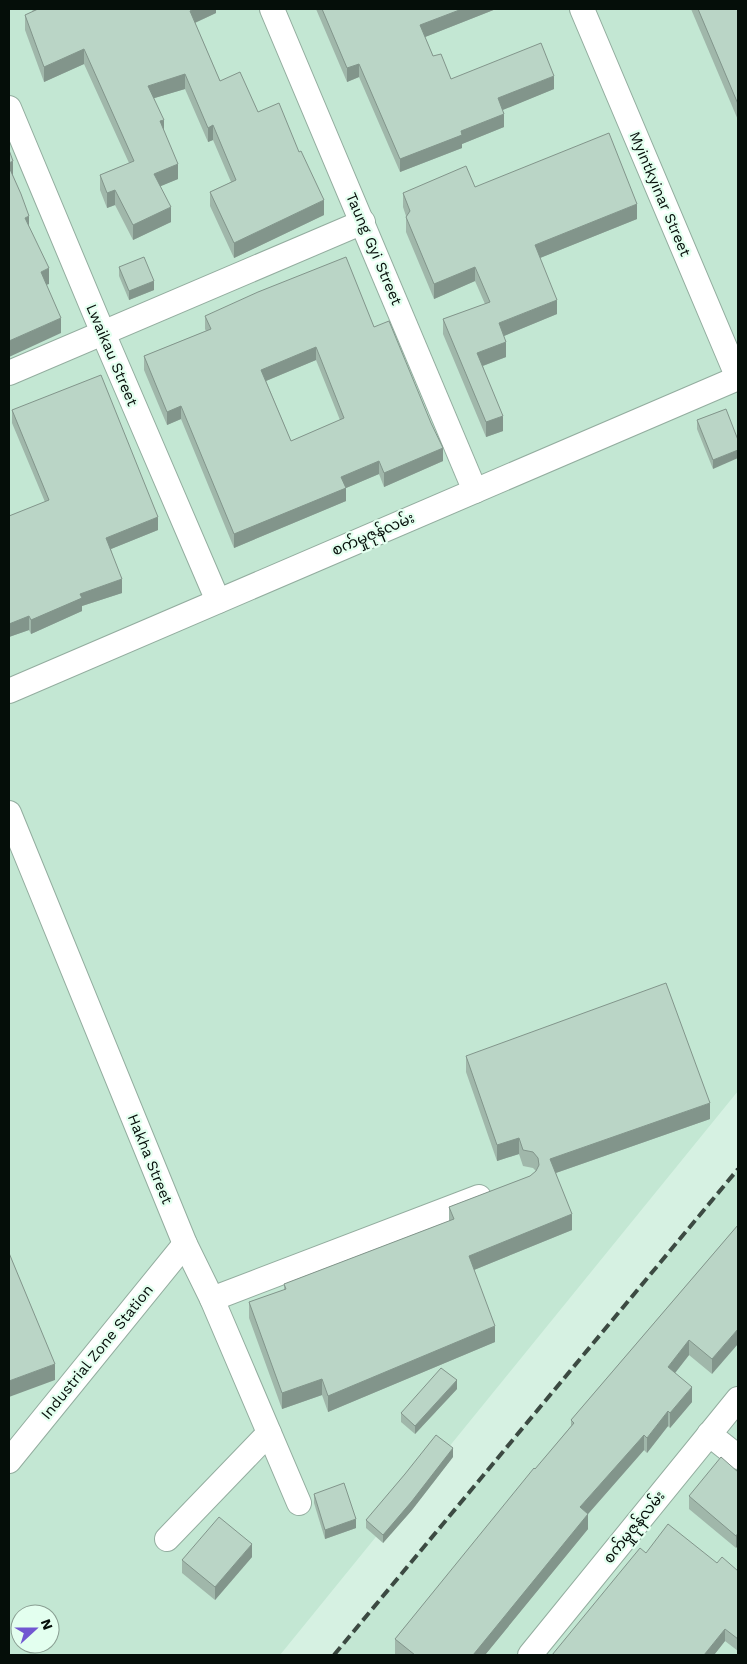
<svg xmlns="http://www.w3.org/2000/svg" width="747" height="1664" font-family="'Work Sans','Noto Sans Myanmar',sans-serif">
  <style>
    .built { fill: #c3e7d3; fill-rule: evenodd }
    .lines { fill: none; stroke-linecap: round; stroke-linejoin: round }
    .minor-casing { stroke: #93ad9f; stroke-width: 26 }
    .minor { stroke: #fff; stroke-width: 24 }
    .rail { stroke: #3c4a42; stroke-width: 4; stroke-dasharray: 10 5; stroke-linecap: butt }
    .wall { fill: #a0b7aa; fill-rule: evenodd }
    .shaded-wall { fill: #82958b }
    .building { fill: #bad5c6; stroke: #82958b; fill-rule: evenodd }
    .labels { text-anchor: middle; stroke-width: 4.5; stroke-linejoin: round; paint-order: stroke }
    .street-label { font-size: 15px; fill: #050e09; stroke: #e3ffef }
  </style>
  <rect width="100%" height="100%" fill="#d6f1e2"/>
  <!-- built -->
  <g class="built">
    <path d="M9 9H738V1091L280 1655H9ZM20 1614H50V1644H20Z"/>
    <path d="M738 1169V1655H333Z"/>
  </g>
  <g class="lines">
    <defs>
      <g id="minor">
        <path d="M272 9 475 491"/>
        <path d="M582 9 738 378"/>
        <path d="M9 108 103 333 218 601"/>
        <path d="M9 373 363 222"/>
        <path d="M9 691 738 378"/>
        <path d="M9 813 185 1244 212 1299 299 1503"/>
        <path d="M212 1299 479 1197"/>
        <path d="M709 1434 738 1457"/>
        <path d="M9 1461 185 1244"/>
        <path d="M167 1539 269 1433"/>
        <path d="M530 1655 738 1399"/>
      </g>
    </defs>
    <!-- minor casing -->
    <use href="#minor" class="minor-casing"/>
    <!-- minor -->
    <use href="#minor" class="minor"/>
    <!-- rail -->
    <path class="rail" d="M334 1655 738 1169"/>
  </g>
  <!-- wall -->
  <g class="wall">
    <path d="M32 9H216V13L195 23 220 81 258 112 324 215 234 258 210 206V192L231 182 213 140 208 142 185 89 154 98 178 179 160 186 171 222 133 240 115 205 107 208 100 190V175L129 163 84 64 44 82 25 30V15L33 12Z"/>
    <path d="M316 9H496L425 37 433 56 451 79 554 89 502 110 504 127 462 144V148L400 172 359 77 347 82Z"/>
    <path d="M691 9H738V120Z"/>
    <path d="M475 187 637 219 540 258 557 314 504 336 506 357 483 366 503 431 486 437 443 334V319L485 304 475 281 434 299 406 232V216L403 207V193Z"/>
    <path d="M119 267 154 290 129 300 119 276Z"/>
    <path d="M205 316 374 327 443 461 384 487 379 474 346 488V501L234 548 181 419 167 425 144 370V356L206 331 205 329ZM316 360 340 420 291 441 266 381Z"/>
    <path d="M726 409 713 469 697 429V420Z"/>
    <path d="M12 410 158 530 111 549 122 593 82 606V611L31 634 29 630 9 637V516L45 502 12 423Z"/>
    <path d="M466 1056 710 1119 556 1173 572 1230 474 1270 495 1342 328 1412 322 1395 282 1409 249 1318V1302L284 1290V1284L449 1221V1207L530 1176 536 1171 533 1168 523 1166 519 1154 497 1161 466 1072Z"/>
    <path d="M738 1225 712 1374 689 1355 675 1373 692 1402 670 1428 668 1426 647 1453 644 1450 588 1514V1529L485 1655H397L395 1654V1639L571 1426V1420Z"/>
    <path d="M457 1389 415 1434 401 1422V1413Z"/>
    <path d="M453 1457 412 1510 383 1543 366 1528V1520Z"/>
    <path d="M738 1472 736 1548 689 1509V1496Z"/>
    <path d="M314 1494 356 1528 325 1539 314 1503Z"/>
    <path d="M646 1553 717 1563 738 1571V1651L725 1641 714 1655H552Z"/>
    <path d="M252 1557 215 1600 182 1573V1560Z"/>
  </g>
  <!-- shaded-wall -->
  <g class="shaded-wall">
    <path d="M194 9H216V13L190 25V11Z"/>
    <path d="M462 9H496L420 39V25Z"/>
    <path d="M84 49V64L44 82V67Z"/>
    <path d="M359 64V77L347 82V68Z"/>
    <path d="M185 74V89L148 100V86Z"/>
    <path d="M554 76V89L498 112V98Z"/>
    <path d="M504 114V127L462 144V148L400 172V159L461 131Z"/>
    <path d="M164 120V134L160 121Z"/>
    <path d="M213 125V140L208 142V128Z"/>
    <path d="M13 161V176L9 178V163Z"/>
    <path d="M178 164V179L154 189V174Z"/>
    <path d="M115 190V205L107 208V193Z"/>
    <path d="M324 200V215L234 258V243Z"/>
    <path d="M637 204V219L535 260V245Z"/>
    <path d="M171 207V222L133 240V225Z"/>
    <path d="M29 216V231L25 218Z"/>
    <path d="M475 267V281L434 299V284Z"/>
    <path d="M49 268V284L41 287V272Z"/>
    <path d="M154 281V290L129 300V291Z"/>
    <path d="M557 300V314L499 338V323Z"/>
    <path d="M61 318V333L9 357V341Z"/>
    <path d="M506 342V357L477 368V353Z"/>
    <path d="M316 347V360L261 383V370Z"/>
    <path d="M181 406V419L167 425V412Z"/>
    <path d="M503 416V431L486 437V422Z"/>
    <path d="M443 448V461L384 487V473Z"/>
    <path d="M738 450V458L713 469V460Z"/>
    <path d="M379 461V474L346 488V501L234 548V534L341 477Z"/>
    <path d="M158 517V530L106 551V538Z"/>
    <path d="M122 579V593L82 606V611L31 634V620L80 594Z"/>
    <path d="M29 616V630L9 637V624Z"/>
    <path d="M710 1103V1119L550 1175V1159Z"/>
    <path d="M519 1138V1154L497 1161V1145Z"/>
    <path d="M572 1214V1230L469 1272V1256Z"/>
    <path d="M495 1326V1342L328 1412V1396Z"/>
    <path d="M738 1329V1344L712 1374V1359Z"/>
    <path d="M689 1340V1355L668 1382V1367Z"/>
    <path d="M55 1364V1380L9 1397V1381Z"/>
    <path d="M322 1379V1395L282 1409V1393Z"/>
    <path d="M457 1380V1389L415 1434V1426Z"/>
    <path d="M692 1387V1402L670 1428V1413Z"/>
    <path d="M668 1411V1426L647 1453V1438Z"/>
    <path d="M10 1412V1428L9 1429V1413Z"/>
    <path d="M644 1435V1450L588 1514V1529L485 1655H473L580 1507Z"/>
    <path d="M453 1448V1457L412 1510 383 1543V1535Z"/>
    <path d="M356 1519V1528L325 1539V1530Z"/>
    <path d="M738 1533V1546L736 1548V1536Z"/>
    <path d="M252 1544V1557L215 1600V1587Z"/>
    <path d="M725 1629V1641L714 1655H704Z"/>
  </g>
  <!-- building -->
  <g class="building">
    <path d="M38 9H194L190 11 220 81 240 72 258 112 279 103 299 152 301 151 324 200 234 243 210 192 236 180 213 125 208 128 185 74 148 86 164 120 160 121 178 164 154 174 171 207 133 225 115 190 107 193 100 175 134 161 84 49 44 67 25 15Z"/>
    <path d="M322 9H462L420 25 433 56 441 54 451 79 541 43 554 76 498 98 504 114 461 131 462 135 400 159 359 64 347 68Z"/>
    <path d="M698 9H738V104Z"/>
    <path d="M609 133 637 204 535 245 557 300 499 323 506 342 477 353 503 416 486 422 443 319 490 302 475 267 434 284 406 217 410 211 403 193 466 166 475 187Z"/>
    <path d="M9 150 13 161 9 163Z"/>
    <path d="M9 167 21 194 29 216 25 218 49 268 41 272 61 318 9 341Z"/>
    <path d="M144 257 154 281 129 291 119 267Z"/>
    <path d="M346 257 374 327 389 321 431 423 443 448 384 473 379 461 341 477 346 488 234 534 181 406 167 412 144 356 211 329 205 316 258 292ZM316 347 344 418 291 441 261 370Z"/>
    <path d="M101 375 158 517 106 538 122 579 80 594 82 598 31 620 29 616 9 624V516L49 500 12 410Z"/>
    <path d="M726 409 738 440V450L713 460 697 420Z"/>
    <path d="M666 983 710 1103 550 1159 572 1214 469 1256 495 1326 328 1396 322 1379 282 1393 249 1302 286 1289 284 1284 454 1219 449 1207 530 1176 536 1171 539 1165 538 1158 533 1152 523 1150 519 1138 497 1145 466 1056Z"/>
    <path d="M738 1225V1329L712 1359 689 1340 668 1367 692 1387 670 1413 668 1411 647 1438 644 1435 580 1507 588 1514 473 1655H415L395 1639 534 1468 535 1469 574 1423 571 1420Z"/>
    <path d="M9 1253 55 1364 9 1381Z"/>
    <path d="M441 1368 457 1380 415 1426 401 1413Z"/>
    <path d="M436 1435 453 1448 412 1501 383 1535 366 1520 405 1474Z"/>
    <path d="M721 1457 738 1472V1533L736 1536 689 1496Z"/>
    <path d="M344 1483 356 1519 325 1530 314 1494Z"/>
    <path d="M219 1517 252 1544 215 1587 182 1560Z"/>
    <path d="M668 1524 717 1563 722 1557 738 1571V1639L725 1629 704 1655H552L640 1548 646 1553Z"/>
  </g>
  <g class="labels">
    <!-- street labels -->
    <g class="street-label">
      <text transform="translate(660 194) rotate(67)" y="5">Myintkyinar Street</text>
      <text transform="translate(374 249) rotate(67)" y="5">Taung Gyi Street</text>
      <text transform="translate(112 355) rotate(67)" y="5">Lwaikau Street</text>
      <text transform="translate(373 534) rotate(-23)" y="5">စက်မှုဇုန်လမ်း</text>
      <text transform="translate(150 1159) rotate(68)" y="5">Hakha Street</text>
      <text transform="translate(97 1352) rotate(-51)" y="5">Industrial Zone Station</text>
      <text transform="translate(634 1527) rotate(-51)" y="5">စက်မှုဇုန်လမ်း</text>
    </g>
  </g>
  <!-- border -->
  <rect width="747" height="1664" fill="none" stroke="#050e09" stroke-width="20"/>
  <!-- north arrow -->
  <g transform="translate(35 1629) rotate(69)"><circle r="24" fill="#e3ffef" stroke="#8a9f93"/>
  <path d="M0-4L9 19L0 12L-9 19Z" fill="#7157d1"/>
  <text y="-8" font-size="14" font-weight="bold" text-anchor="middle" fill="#050e09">N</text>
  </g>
</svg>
